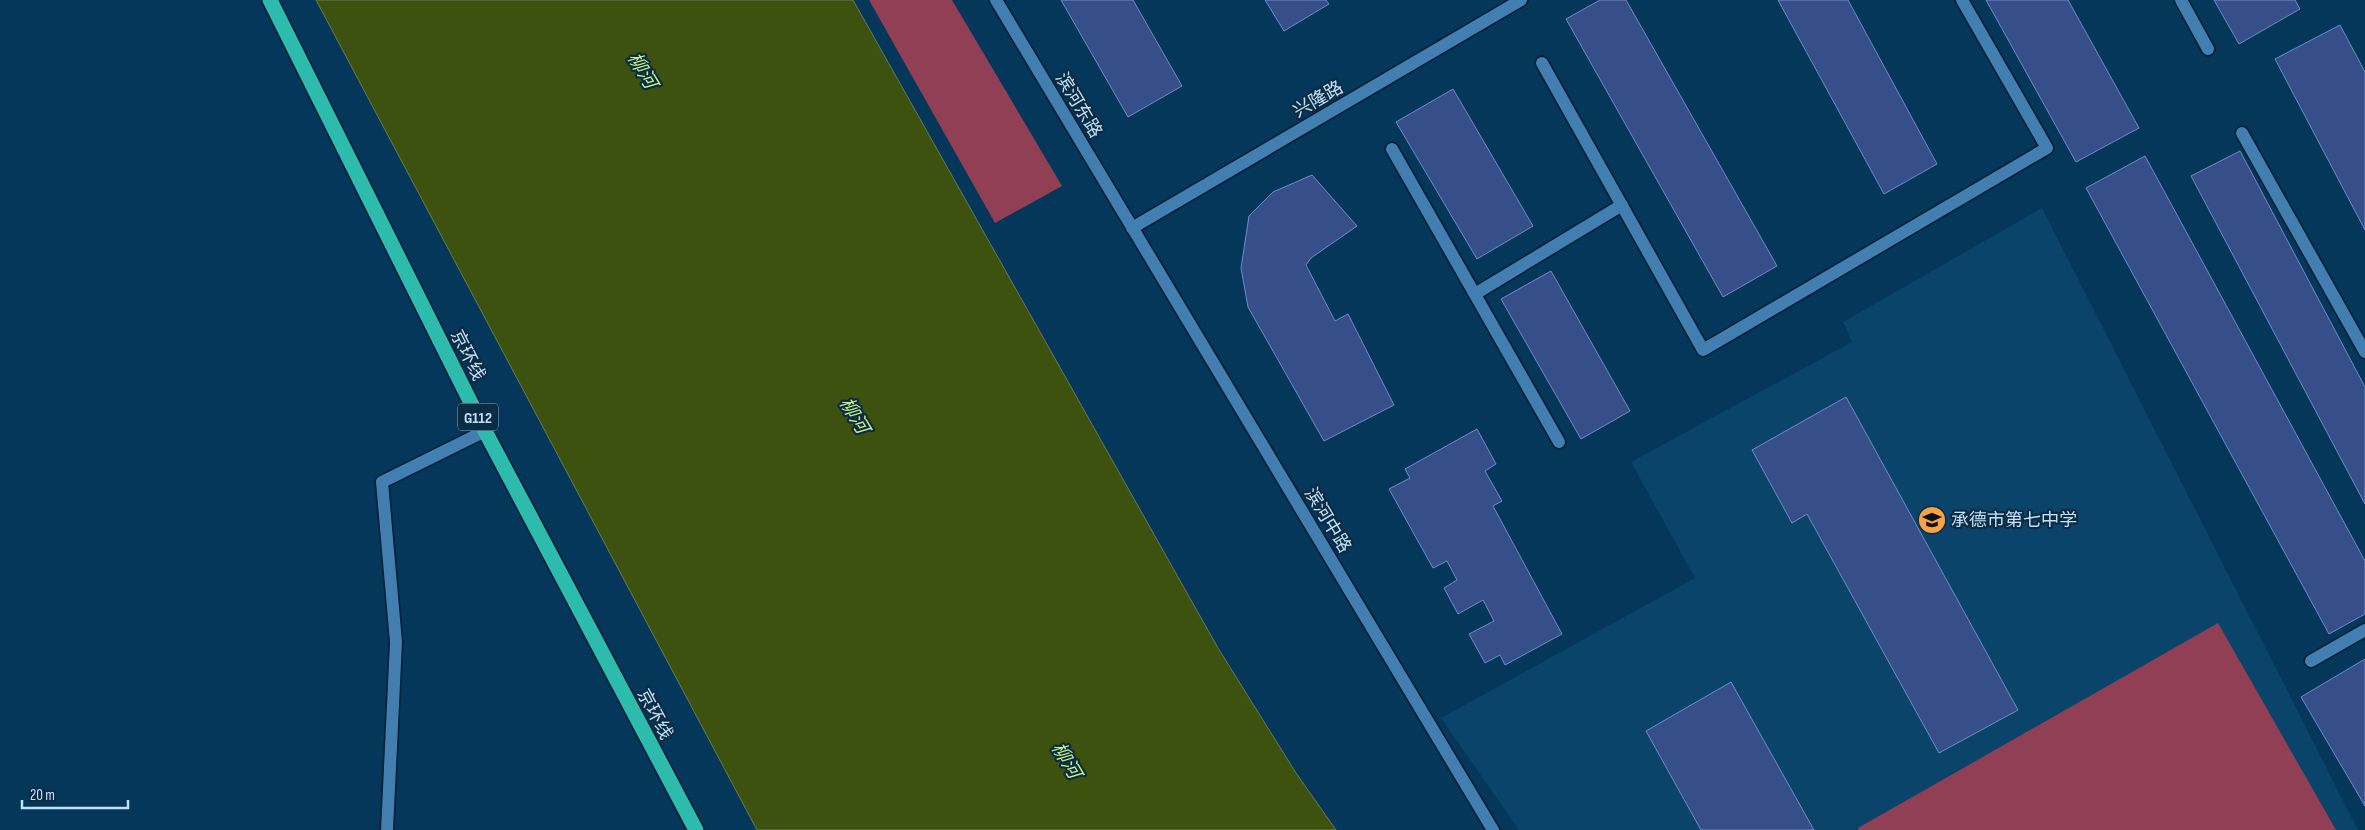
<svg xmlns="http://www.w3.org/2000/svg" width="2365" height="830" font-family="'Sofia Sans Condensed','Noto Sans SC',sans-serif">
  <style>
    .built { fill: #0b446a }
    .green { fill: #903f55 }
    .water { fill: #3e5210; stroke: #657d56 }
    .building { fill: #374f88; stroke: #6f8bc9 }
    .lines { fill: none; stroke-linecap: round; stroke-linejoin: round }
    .minor-casing { stroke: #001d35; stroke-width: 15 }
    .highway-casing { stroke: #001d35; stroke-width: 18 }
    .minor { stroke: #427eaf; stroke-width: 12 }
    .highway { stroke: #2dbbad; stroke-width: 15 }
    .labels { text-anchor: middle; stroke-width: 4.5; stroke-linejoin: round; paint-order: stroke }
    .shield { fill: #0c2c45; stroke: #8baac4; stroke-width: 1 }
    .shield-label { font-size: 16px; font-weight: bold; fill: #c1e0fa }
    .street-label { font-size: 18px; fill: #c1e0fa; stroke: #0c2c45 }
    .poi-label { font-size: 18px; fill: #c1e0fa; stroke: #0c2c45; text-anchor: start }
    .water-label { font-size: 19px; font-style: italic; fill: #c9f181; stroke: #0c2c45 }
  </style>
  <rect width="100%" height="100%" fill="#043759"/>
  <!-- built -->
  <path class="built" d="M2042 208 2358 830H1519L1441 718 1695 578 1631 462 1852 342 1843 322Z"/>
  <!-- green -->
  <g class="green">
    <path d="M869 0H952L1062 186 995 223Z"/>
    <path d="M2218 623 2336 830H1859L1858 828Z"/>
  </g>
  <!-- water -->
  <path class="water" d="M316 0H853L1218 648 1296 773 1336 830H757Z"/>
  <!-- building -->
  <g class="building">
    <path d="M1061 0H1133L1182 86 1128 117Z"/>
    <path d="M1265 0H1326L1329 4 1284 31Z"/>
    <path d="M1600 0H1626L1777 266 1723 297 1566 19Z"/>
    <path d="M1778 0H1848L1937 164 1884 194Z"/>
    <path d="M1986 0H2068L2139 128 2076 162Z"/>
    <path d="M2214 0H2295L2300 9 2239 44Z"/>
    <path d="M2340 25 2365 72V230L2275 59Z"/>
    <path d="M1453 89 1533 226 1477 259 1396 122Z"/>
    <path d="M2240 151 2365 387V504L2191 176Z"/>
    <path d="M2145 156 2365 561V614L2329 634 2086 188Z"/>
    <path d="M1312 175 1357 226 1311 258 1306 265 1335 321 1348 314 1394 405 1324 441 1248 307 1241 268 1249 216 1273 192Z"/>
    <path d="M1551 271 1630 411 1581 439 1501 299Z"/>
    <path d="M1846 397 2018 710 1939 753 1807 514 1792 523 1752 450Z"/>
    <path d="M1477 429 1496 464 1485 471 1502 501 1493 506 1562 634 1505 665 1500 655 1485 663 1469 634 1494 621 1483 600 1458 614 1444 588 1457 580 1447 561 1433 568 1389 489 1410 478 1405 469Z"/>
    <path d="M2365 659V806L2301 697Z"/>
    <path d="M1731 682 1814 830H1701L1646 731Z"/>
  </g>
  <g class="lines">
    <defs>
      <g id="minor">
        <path d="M996 0 1493 830"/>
        <path d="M2181 0 2208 49"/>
        <path d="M1542 63 1703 350 2047 148 1962 0"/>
        <path d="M2242 133 2365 352"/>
        <path d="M1392 149 1559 442"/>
        <path d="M1132 228 1521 0"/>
        <path d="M1475 294 1622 205"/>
        <path d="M2311 661 2365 630"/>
        <path d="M387 830 396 642 382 482 485 431"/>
      </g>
      <path id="highway" d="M270 0 485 431 696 830"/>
    </defs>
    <!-- minor casing -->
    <use href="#minor" class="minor-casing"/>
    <!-- highway casing -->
    <use href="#highway" class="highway-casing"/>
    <!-- minor -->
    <use href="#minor" class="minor"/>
    <!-- highway -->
    <use href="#highway" class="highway"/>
  </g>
  <!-- icons -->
  <defs>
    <symbol id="school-disc" viewBox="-11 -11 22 22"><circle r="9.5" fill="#f6a246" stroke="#0c2c45"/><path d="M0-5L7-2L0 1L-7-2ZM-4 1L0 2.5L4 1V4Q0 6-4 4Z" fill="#111"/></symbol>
  </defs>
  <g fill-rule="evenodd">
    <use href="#school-disc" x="1916" y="504" width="32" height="32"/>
  </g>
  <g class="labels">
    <!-- shield labels -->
    <rect class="shield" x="458" y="403.5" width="40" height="27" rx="4"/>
    <g class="shield-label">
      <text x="478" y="423">G112</text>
    </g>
    <!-- street labels -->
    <g class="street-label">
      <text transform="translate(1318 99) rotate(-30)" y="6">兴隆路</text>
      <text transform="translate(1079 105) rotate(59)" y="6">滨河东路</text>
      <text transform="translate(468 355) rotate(63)" y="6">京环线</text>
      <text transform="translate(1328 520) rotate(59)" y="6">滨河中路</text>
      <text transform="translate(655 714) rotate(62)" y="6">京环线</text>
    </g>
    <!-- poi labels -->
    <g class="poi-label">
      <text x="1951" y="526">承德市第七中学</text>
    </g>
    <!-- water labels -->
    <g class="water-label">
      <text transform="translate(643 70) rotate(59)" y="7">柳河</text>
      <text transform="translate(855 415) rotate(59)" y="7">柳河</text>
      <text transform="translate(1067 760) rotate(59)" y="7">柳河</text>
    </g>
  </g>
  <!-- scale -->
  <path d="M22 800v8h106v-8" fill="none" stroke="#c1e0fa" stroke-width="2.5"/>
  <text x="30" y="800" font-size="15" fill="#c1e0fa" stroke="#0c2c45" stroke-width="4" paint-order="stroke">20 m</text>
</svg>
